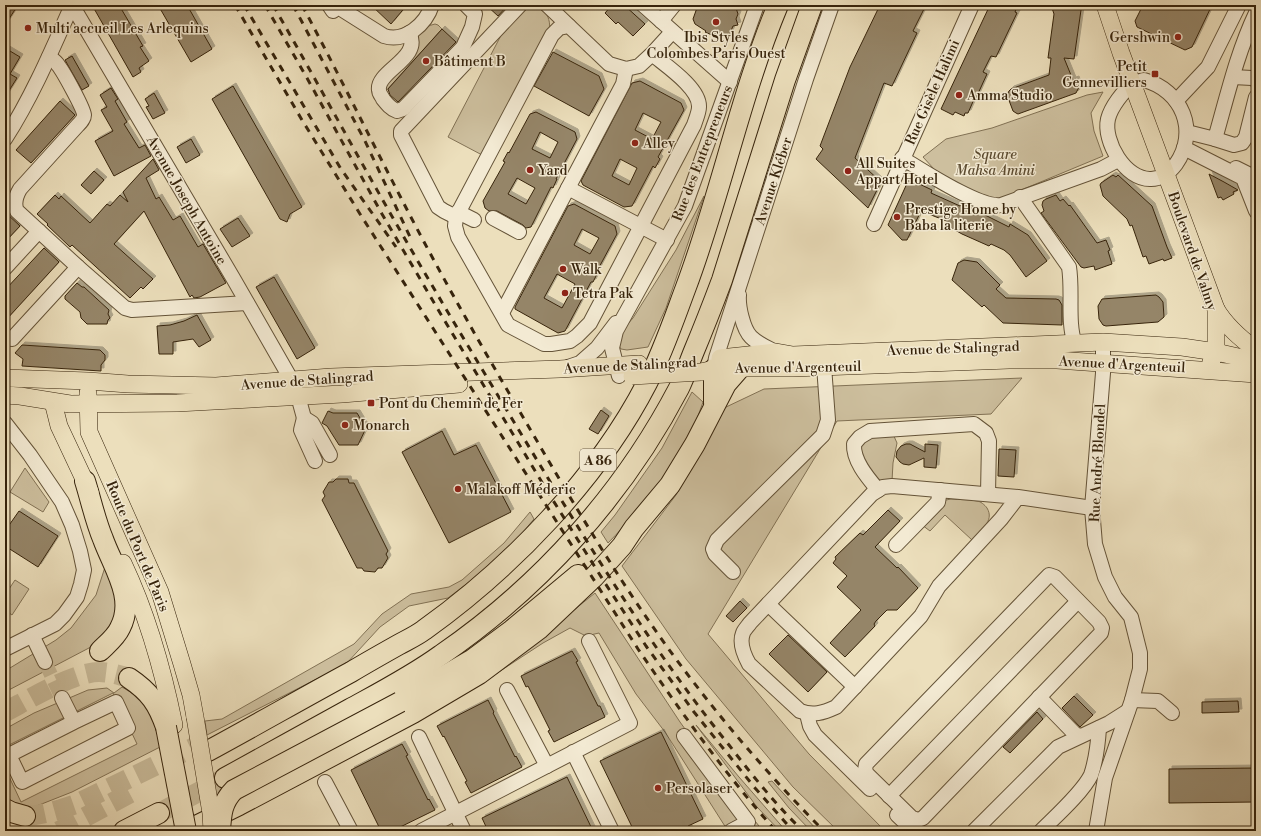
<svg xmlns="http://www.w3.org/2000/svg" width="1261" height="836" font-family="'Libre Bodoni',serif">
  <style>
    .green { fill: #cdbf9e; stroke: #827255 }
    .building { fill: #958568; stroke: #37240c; fill-rule: evenodd; filter: url(#shadow) }
    .lines { fill: none; stroke-linecap: round; stroke-linejoin: round }
    .minor-tunnel { stroke: #c8ba99; stroke-width: 14; stroke-dasharray: 14 7; stroke-linecap: butt }
    .highway-tunnel { stroke: #c8ba99; stroke-width: 20; stroke-dasharray: 20 10; stroke-linecap: butt }
    .minor-casing { stroke: #645338; stroke-width: 16 }
    .major-casing { stroke: #37240c; stroke-width: 18 }
    .highway-casing { stroke: #37240c; stroke-width: 22 }
    .minor { stroke: #f3ead3; stroke-width: 14 }
    .major { stroke: #ecdfbc; stroke-width: 17 }
    .highway { stroke: #ecdfbc; stroke-width: 20 }
    .rail { stroke: #37240c; stroke-width: 3; stroke-dasharray: 7 7; stroke-linecap: butt }
    .major-bridge-casing { stroke: #37240c; stroke-width: 18; stroke-linecap: butt }
    .highway-bridge-casing { stroke: #37240c; stroke-width: 22; stroke-linecap: butt }
    .major-bridge { stroke: #ecdfbc; stroke-width: 17 }
    .highway-bridge { stroke: #ecdfbc; stroke-width: 20 }
    .poi-dot { fill: #8f2418; stroke: #f3ead3; stroke-width: 1.5 }
    .labels { text-anchor: middle; stroke-width: 3; stroke-linejoin: round; paint-order: stroke }
    .shield { fill: #f3ead3; stroke: #6f5f48; stroke-width: 1 }
    .shield-label { font-size: 13px; font-weight: bold; fill: #37240c }
    .poi-label { font-size: 14px; fill: #37240c; stroke: #f3ead3; text-anchor: start }
    .street-label { font-size: 14px; fill: #37240c; stroke: #f3ead3 }
    .park-label { font-size: 14px; font-style: italic; fill: #5c4b30; stroke: #f3ead3 }
  </style>
  <defs>
    <filter id="shadow"><feDropShadow dx="3" dy="-3" stdDeviation="0" flood-color="#0004"/></filter>
  </defs>
  <rect width="100%" height="100%" fill="#ecdfbc"/>
  <filter id="stains"><feTurbulence type="fractalNoise" baseFrequency=".005" numOctaves="4"/><feColorMatrix values="0 0 0 0 .2 0 0 0 0 .09 0 0 0 0 .02 0 0 0 .5 -.17"/></filter>
  <radialGradient id="worn" r=".72"><stop offset=".6" stop-color="#630" stop-opacity="0"/><stop offset="1" stop-color="#630" stop-opacity=".3"/></radialGradient>
  <!-- green -->
  <g class="green">
    <path d="M525 6C545 7 552 15 549 35L484 156 448 137 509 20Z"/>
    <path d="M435 24 438 25 442 29 384 93 397 106 410 93 411 94 402 105 400 108 396 109C391 106 385 101 383 95 376 79 399 70 407 60 420 43 407 31 435 24Z"/>
    <path d="M1103 92 1091 113 1094 131 1103 156 995 201 944 180 923 157 946 139 992 128 1087 95Z"/>
    <path d="M704 196 666 308 648 347 627 350 621 349 617 343 619 334 633 318 676 250Z"/>
    <path d="M1022 378 991 414 837 421 708 634 809 754 885 831H838L793 787 686 659 622 566 676 495 724 408 764 389Z"/>
    <path d="M692 392 703 402C685 457 647 503 608 543L601 532 615 515 662 448Z"/>
    <path d="M893 434 897 443 893 463 892 481 879 480C871 474 858 455 862 444 864 441 867 439 868 436Z"/>
    <path d="M25 468 49 502 43 512 10 492Z"/>
    <path d="M951 499C959 500 969 499 977 501 980 501 985 505 987 508 995 521 980 531 972 540L945 515 930 531 922 525 946 500Z"/>
    <path d="M530 512 534 519 502 557 448 598 409 606 380 627 346 664 207 735 205 721 222 719 354 644 382 614 411 594 449 587 462 580 504 543Z"/>
    <path d="M106 564 122 602 108 638 5 692V671L56 640 71 628 96 595Z"/>
    <path d="M15 580 29 589 12 615 5 610V595Z"/>
    <path d="M595 593 680 722 719 776 763 831H728L665 732 636 694 599 633 586 636 570 628 543 643 488 679Z"/>
    <path d="M122 687 142 699 159 730 162 746 72 792 29 809 5 800V768L21 802 137 744 113 693 5 747V729L34 713 88 690 107 688 114 693Z"/>
    <path d="M696 725 739 777 786 831H780L757 807Z"/>
    <path d="M772 781 817 830 818 831H811L789 808 768 782Z"/>
  </g>
  <!-- building -->
  <g class="building">
    <path d="M5 5H18L5 25Z"/>
    <path d="M92 5H119L143 46 140 47 149 61 139 68 141 72 133 77Z"/>
    <path d="M158 5H187L212 49 191 62Z"/>
    <path d="M371 5H407L391 24Z"/>
    <path d="M486 5H508L498 16Z"/>
    <path d="M612 5H624L645 24 633 36 618 22 616 24 605 13Z"/>
    <path d="M698 5H729L736 8 738 14 736 19 738 25 733 26 728 38 723 36 721 39 705 32 706 31 695 24 693 19Z"/>
    <path d="M880 5H926L913 31 917 33 892 86 884 83 855 158 881 182 868 208 816 159 823 149 820 146 850 67Z"/>
    <path d="M990 5H1018L1015 12 1017 13 996 57 991 56 983 72 987 74 976 98 975 97 968 113H965L964 116 955 112 953 115 941 109Z"/>
    <path d="M1051 5H1079L1081 10 1074 59 1064 58 1073 80 1076 79 1079 87 1076 93 1018 114 1016 113 1013 111 1007 95 1009 91 1011 89 1049 75 1051 58H1048L1054 14Z"/>
    <path d="M1143 5H1212L1192 47 1185 50 1137 27 1135 21Z"/>
    <path d="M442 29 456 42 398 102 390 95 388 89Z"/>
    <path d="M5 48 20 57 10 74 17 78 5 97Z"/>
    <path d="M553 52 599 76 604 89 589 116 534 86Z"/>
    <path d="M72 56 89 86 82 90 65 60Z"/>
    <path d="M640 81 681 103 684 110 658 157 660 159 655 168 653 166 632 206 624 207 583 185 581 181 632 83ZM643 113 661 122 652 139 635 130ZM620 159 637 168 629 185 612 176Z"/>
    <path d="M233 86 302 207 290 214 287 222 280 219 212 99Z"/>
    <path d="M111 88 118 99 115 101 127 122 124 124 139 148 145 145 151 156 114 176 95 141 113 131 101 110 107 107 100 95Z"/>
    <path d="M154 93 165 113 153 119 146 107 149 106 145 99Z"/>
    <path d="M60 101 75 115 31 163 16 150Z"/>
    <path d="M536 112 575 132 577 139 556 179H557L553 188 551 187 531 227 526 228 523 225 497 211H489L485 208 483 201 505 162 503 161 508 152 509 153 530 114ZM540 132 558 142 550 158 532 149ZM517 178 535 188 526 204 508 194Z"/>
    <path d="M191 139 200 155 186 163 177 147Z"/>
    <path d="M153 159 159 170 146 178 156 199 159 197 173 220 180 216 198 247 203 244 226 283 200 297 194 298 192 295 190 297 144 211 114 244 153 279 143 289 141 287 130 298 72 245 70 247 47 225 48 224 37 214 55 195 59 199 61 196 90 223 107 204 110 206 120 195 128 202 123 192Z"/>
    <path d="M94 171 104 180 91 194 81 185Z"/>
    <path d="M1209 174 1224 182 1238 190 1233 192 1234 194 1223 200 1221 197 1218 198Z"/>
    <path d="M1113 175 1116 177 1118 175 1152 206 1167 247 1172 258 1164 261 1163 259 1149 264 1146 256 1143 257 1132 225 1130 226 1127 219 1103 196 1100 185 1101 183Z"/>
    <path d="M909 179 932 190 931 193 960 206 963 204 1009 227 1010 224 1028 235 1047 261 1026 277 1010 255 1004 250 991 244 989 246 962 234 948 226 949 222 921 211 907 240H902L888 225Z"/>
    <path d="M1056 195 1060 201 1063 199 1069 206 1070 205 1097 243 1106 240 1110 250 1108 251 1112 264 1095 270 1094 266 1084 268 1081 267 1041 213 1044 211 1042 205 1043 201 1046 199Z"/>
    <path d="M574 204 615 226 617 234 596 273 597 274 593 282H591L565 331 558 333 515 309V307L568 206ZM582 229 599 238 590 254 574 245ZM557 274 575 284 562 308 544 298Z"/>
    <path d="M5 212 20 226 5 242Z"/>
    <path d="M238 218 250 236 232 247 220 229Z"/>
    <path d="M44 248 59 262 5 321V290Z"/>
    <path d="M964 260 977 262 1000 285 996 289 1006 298 1056 299 1059 300 1062 305V325L1003 323 984 305 982 307 952 280 958 263Z"/>
    <path d="M274 277 315 348 297 359 256 287Z"/>
    <path d="M77 283 82 287H84L109 310 108 314 110 318 108 320 107 324H87L81 318 80 312 65 299V296Z"/>
    <path d="M1156 295 1159 297 1163 302 1164 317 1158 322 1106 326 1103 325 1099 319 1098 306 1102 299Z"/>
    <path d="M197 315 211 340 199 347 193 339 173 342V354H159L157 326 170 325 184 321Z"/>
    <path d="M22 345 100 350 105 355V360L101 365V371L22 366 23 359 15 353Z"/>
    <path d="M601 410 609 416 598 434 589 429Z"/>
    <path d="M328 411 333 413H357L366 428 358 445H339L327 426 322 423Z"/>
    <path d="M442 431 454 455 476 445 511 512 449 543 402 452Z"/>
    <path d="M906 444H910L925 452V444L938 445 936 468 924 467V458L909 465 903 464 900 462 896 457 897 451 901 446Z"/>
    <path d="M999 449 1016 450 1014 477 998 476Z"/>
    <path d="M336 479H348L349 483H354L388 551 386 554 388 558 382 568H378L375 572 364 571 362 568H357L322 500 325 496 323 492 329 482H333Z"/>
    <path d="M888 510 900 521 875 547 897 568 898 567 918 588 897 610H887L876 621 874 624 875 626 845 657 830 643 861 610 837 587 847 576 833 563 836 559 835 557 860 533 863 535Z"/>
    <path d="M19 511 58 536 38 567 5 546V531Z"/>
    <path d="M740 601 747 608 733 622 726 616Z"/>
    <path d="M788 635 827 672 808 692 769 654Z"/>
    <path d="M572 651 578 661 576 662 598 706H600L605 717 554 742 548 731 550 730 528 686 526 687 521 676Z"/>
    <path d="M1074 696 1093 715 1080 727 1062 708Z"/>
    <path d="M488 700 494 712 493 713 515 757 516 756 522 767 471 793 465 782 467 781 444 736 443 737 437 726Z"/>
    <path d="M1238 701 1239 712 1202 713V702Z"/>
    <path d="M1037 712 1043 719 1010 753 1003 747Z"/>
    <path d="M661 732 703 819 688 826 690 831H634L600 761Z"/>
    <path d="M402 744 408 755 406 756 428 800 429 799 435 810 392 831H381L351 770Z"/>
    <path d="M1256 768V802L1169 803V769Z"/>
    <path d="M567 777 593 831H488L482 818Z"/>
  </g>
  <g class="lines">
    <!-- minor-tunnel -->
    <path class="minor-tunnel" d="M45 662 62 698"/>
    <!-- highway-tunnel -->
    <g class="highway-tunnel">
      <path d="M5 712C28 700 74 672 99 672 109 672 119 675 129 678"/>
      <path d="M159 813 225 778"/>
      <path d="M25 816C43 815 59 810 76 804L207 741"/>
      <path d="M59 831 136 790"/>
    </g>
    <defs>
      <g id="minor">
        <path d="M72 5 233 278 292 381 298 396 304 418"/>
        <path d="M329 5 333 11 338 7 384 36C405 43 426 24 432 5"/>
        <path d="M547 5 569 26"/>
        <path d="M643 5 730 82"/>
        <path d="M661 21 674 5"/>
        <path d="M409 33C423 58 376 71 379 90 379 94 382 96 383 99 387 104 391 109 397 111L403 109 463 47 472 27 475 14 466 5"/>
        <path d="M652 54C665 65 700 88 699 107 699 112 696 119 694 125L590 323 577 336 570 341 551 344H544L508 325 458 237 455 226 456 217 552 35 559 28 569 26 609 64 626 69 639 66 652 54 672 32"/>
        <path d="M49 57C53 60 56 61 58 65 63 71 84 109 84 115 84 119 81 122 78 125L20 189C16 196 13 203 17 211L78 267 125 308 132 310 247 303"/>
        <path d="M1233 77 1252 78 1256 80"/>
        <path d="M1144 80C1182 90 1199 131 1176 164 1170 172 1161 179 1151 179 1125 180 1103 141 1108 119 1111 107 1123 91 1133 84 1136 82 1141 81 1144 80Z"/>
        <path d="M1176 101 1208 67 1239 5"/>
        <path d="M1187 132 1215 139C1227 97 1237 53 1256 13"/>
        <path d="M5 139C32 97 52 50 72 5"/>
        <path d="M1215 139 1234 145 1242 143 1246 137 1256 97"/>
        <path d="M1184 148 1243 178 1256 211"/>
        <path d="M902 158C922 170 979 208 1001 205L1101 169 1118 160"/>
        <path d="M1236 168 1256 178"/>
        <path d="M568 188 667 240"/>
        <path d="M1020 197 1069 267C1073 291 1067 323 1075 344"/>
        <path d="M458 212 474 220"/>
        <path d="M456 217 444 211 438 207 401 135V131L520 5"/>
        <path d="M493 218 519 232"/>
        <path d="M874 224 972 5"/>
        <path d="M5 268 39 231"/>
        <path d="M739 295C738 306 743 329 751 337 758 344 768 348 776 352"/>
        <path d="M502 313 623 84 626 69"/>
        <path d="M12 339 78 267"/>
        <path d="M568 367 580 363 597 348 616 323"/>
        <path d="M714 368 716 358 806 79 832 5"/>
        <path d="M619 376 612 348 616 331 685 206 757 5"/>
        <path d="M5 423 30 455 62 502 72 525 80 551 84 570 81 584 77 597 64 615 55 624 5 649"/>
        <path d="M315 461 301 430 304 418 312 423 330 455"/>
        <path d="M878 490C868 478 853 461 854 444L860 437 870 431 974 424 986 433 989 441 988 494"/>
        <path d="M1018 497 1001 519 939 586 921 616 836 707C823 713 813 716 800 711L749 664C744 655 739 643 743 633 744 630 748 626 750 623L872 494 883 487 892 486 1018 497 1092 508"/>
        <path d="M896 545 938 502 940 490"/>
        <path d="M733 572 715 554 713 549 717 540 823 435 828 420 824 366"/>
        <path d="M1049 575 1055 577 1099 622 1102 628 1101 633 923 818 918 820 912 818 867 774 865 770 866 764Z"/>
        <path d="M768 604 855 687"/>
        <path d="M32 635 45 662"/>
        <path d="M507 690 547 766"/>
        <path d="M1039 697 1075 734 1080 736"/>
        <path d="M62 698 74 722 9 755 22 782 128 728 116 702 74 722"/>
        <path d="M1132 700 1158 701 1172 713"/>
        <path d="M807 714 810 726 815 735 870 789"/>
        <path d="M684 736 748 822 731 831"/>
        <path d="M419 737 464 831"/>
        <path d="M573 752 612 831"/>
        <path d="M325 782 351 831"/>
        <path d="M889 796 1078 601"/>
        <path d="M897 815 914 831"/>
        <path d="M421 831 630 723 589 641"/>
        <path d="M974 831 1058 747 1109 723 1128 711"/>
        <path d="M1041 831C1055 817 1083 792 1091 775 1096 760 1098 744 1099 728"/>
        <path d="M1096 831 1105 778 1132 700 1140 669V653L1131 617 1115 597 1105 577 1095 544 1092 508 1103 373V342"/>
      </g>
      <g id="major">
        <path d="M1105 5 1121 53 1216 309V352L1211 362"/>
        <path d="M1216 309C1226 326 1240 338 1256 350"/>
        <path d="M720 358 776 352 793 355 1103 342 1182 347 1216 352 1256 361"/>
        <path d="M701 372 714 369 740 368H793L1009 360H1057L1256 374"/>
        <path d="M5 378 88 381 128 384 216 386 331 377 560 369 639 364"/>
        <path d="M88 393 89 432 160 592 182 664 191 695 195 717"/>
        <path d="M5 395 20 396 70 404 177 403 342 394 459 384"/>
        <path d="M53 402 59 426 90 492"/>
        <path d="M123 563C147 614 163 670 174 725"/>
      </g>
      <g id="highway">
        <path d="M714 369V403"/>
        <path d="M85 481C91 500 95 520 103 539 113 567 136 598 120 628 116 637 107 644 100 651"/>
        <path d="M129 678C150 692 158 704 166 727"/>
        <path d="M400 702 473 659 512 630 578 575"/>
        <path d="M208 751C256 725 303 698 351 672 366 663 382 654 398 645 407 640 416 636 424 630 511 568 598 478 647 383 663 352 674 319 686 287 721 194 740 96 778 5"/>
        <path d="M225 778C267 755 308 732 350 709 381 692 412 676 441 655 540 587 623 495 679 388 685 376 689 363 694 351 704 327 713 304 722 280L785 80 812 5"/>
        <path d="M5 809 11 812 25 816"/>
        <path d="M124 831 159 813"/>
        <path d="M186 831 239 805 413 713 479 674 539 629 594 577 622 546 634 528 670 485 695 444 726 384 740 368"/>
      </g>
    </defs>
    <!-- minor casing -->
    <use href="#minor" class="minor-casing"/>
    <!-- major casing -->
    <use href="#major" class="major-casing"/>
    <!-- highway casing -->
    <use href="#highway" class="highway-casing"/>
    <!-- minor -->
    <use href="#minor" class="minor"/>
    <!-- major -->
    <use href="#major" class="major"/>
    <!-- highway -->
    <use href="#highway" class="highway"/>
    <!-- rail -->
    <g class="rail">
      <path d="M235 5 302 120 360 214 638 649C681 712 725 774 776 831"/>
      <path d="M244 5 341 169 396 247"/>
      <path d="M265 5 307 78 382 214 443 318 549 494 605 583 646 646 694 712 755 788 793 831"/>
      <path d="M273 5C315 78 355 152 397 225 445 309 496 392 546 475 603 568 660 660 729 745 752 775 776 805 803 831"/>
      <path d="M293 5 365 141 411 239"/>
      <path d="M302 5C336 69 368 134 401 198 437 268 476 337 516 405 569 496 622 588 685 671 728 728 774 781 824 831"/>
    </g>
    <defs>
      <g id="major-bridge">
        <path d="M632 376 701 372"/>
        <path d="M195 717 211 813 212 831"/>
      </g>
      <g id="highway-bridge">
        <path d="M166 727 186 831"/>
        <path d="M220 831C221 814 222 802 234 790L400 702"/>
      </g>
    </defs>
    <!-- major-bridge casing -->
    <use href="#major-bridge" class="major-bridge-casing"/>
    <!-- highway-bridge casing -->
    <use href="#highway-bridge" class="highway-bridge-casing"/>
    <!-- major-bridge -->
    <use href="#major-bridge" class="major-bridge"/>
    <!-- highway-bridge -->
    <use href="#highway-bridge" class="highway-bridge"/>
  </g>
  <!-- markers -->
  <g class="poi-dot">
    <circle cx="716" cy="22" r="4"/>
    <circle cx="28" cy="28" r="4"/>
    <circle cx="1178" cy="37" r="4"/>
    <circle cx="426" cy="61" r="4"/>
    <rect x="1151" y="70" width="8" height="8" rx="2"/>
    <circle cx="959" cy="95" r="4"/>
    <circle cx="635" cy="143" r="4"/>
    <circle cx="530" cy="170" r="4"/>
    <circle cx="848" cy="171" r="4"/>
    <circle cx="897" cy="217" r="4"/>
    <circle cx="563" cy="269" r="4"/>
    <circle cx="565" cy="293" r="4"/>
    <rect x="367" y="399" width="8" height="8" rx="2"/>
    <circle cx="345" cy="425" r="4"/>
    <circle cx="458" cy="489" r="4"/>
    <circle cx="658" cy="788" r="4"/>
  </g>
  <g class="labels">
    <!-- shield labels -->
    <rect class="shield" x="580" y="449" width="36" height="22" rx="3"/>
    <g class="shield-label">
      <text x="598" y="465">A 86</text>
    </g>
    <!-- poi labels -->
    <g class="poi-label">
      <text x="36" y="33">Multi accueil Les Arlequins</text>
      <text x="716" y="42" text-anchor="middle">Ibis Styles<tspan x="716" dy="16">Colombes Paris Ouest</tspan></text>
      <text x="1170" y="42" text-anchor="end">Gershwin</text>
      <text x="434" y="66">Bâtiment B</text>
      <text x="1147" y="71" text-anchor="end">Petit<tspan x="1147" dy="16">Gennevilliers</tspan></text>
      <text x="967" y="100">Amma Studio</text>
      <text x="643" y="148">Alley</text>
      <text x="856" y="168">All Suites<tspan x="856" dy="16">Appart Hotel</tspan></text>
      <text x="538" y="175">Yard</text>
      <text x="905" y="214">Prestige Home by<tspan x="905" dy="16">Baba la literie</tspan></text>
      <text x="571" y="274">Walk</text>
      <text x="573" y="298">Tetra Pak</text>
      <text x="379" y="408">Pont du Chemin de Fer</text>
      <text x="353" y="430">Monarch</text>
      <text x="466" y="494">Malakoff Méderic</text>
      <text x="666" y="793">Persolaser</text>
    </g>
    <!-- street labels -->
    <g class="street-label">
      <text transform="translate(932 92) rotate(-66)" y="5">Rue Gisèle Halimi</text>
      <text transform="translate(702 153) rotate(-69)" y="5">Rue des Entrepreneurs</text>
      <text transform="translate(773 181) rotate(-72)" y="5">Avenue Kléber</text>
      <text transform="translate(187 200) rotate(60)" y="5">Avenue Joseph Antoine</text>
      <text transform="translate(1193 251) rotate(71)" y="5">Boulevard de Valmy</text>
      <text transform="translate(953 348) rotate(-2)" y="5">Avenue de Stalingrad</text>
      <text transform="translate(1122 364) rotate(3)" y="5">Avenue d'Argenteuil</text>
      <text transform="translate(630 365) rotate(-3)" y="5">Avenue de Stalingrad</text>
      <text transform="translate(798 367) rotate(-1)" y="5">Avenue d'Argenteuil</text>
      <text transform="translate(307 380) rotate(-4)" y="5">Avenue de Stalingrad</text>
      <text transform="translate(1097 463) rotate(-87)" y="5">Rue André Blondel</text>
      <text transform="translate(138 546) rotate(67)" y="5">Route du Port de Paris</text>
    </g>
    <!-- park labels -->
    <g class="park-label">
      <text x="995" y="159">Square<tspan x="995" dy="16">Mahsa Amini</tspan></text>
    </g>
  </g>
  <!-- margin -->
  <rect width="1261" height="836" fill="none" stroke="#ecdfbc" stroke-width="20"/>
  <rect x="6" y="6" width="1249" height="824" fill="none" stroke="#37240c" stroke-width="2"/>
  <rect x="10" y="10" width="1241" height="816" fill="none" stroke="#37240c"/>
  <rect width="100%" height="100%" filter="url(#stains)"/>
  <rect width="100%" height="100%" fill="url(#worn)"/>
</svg>
